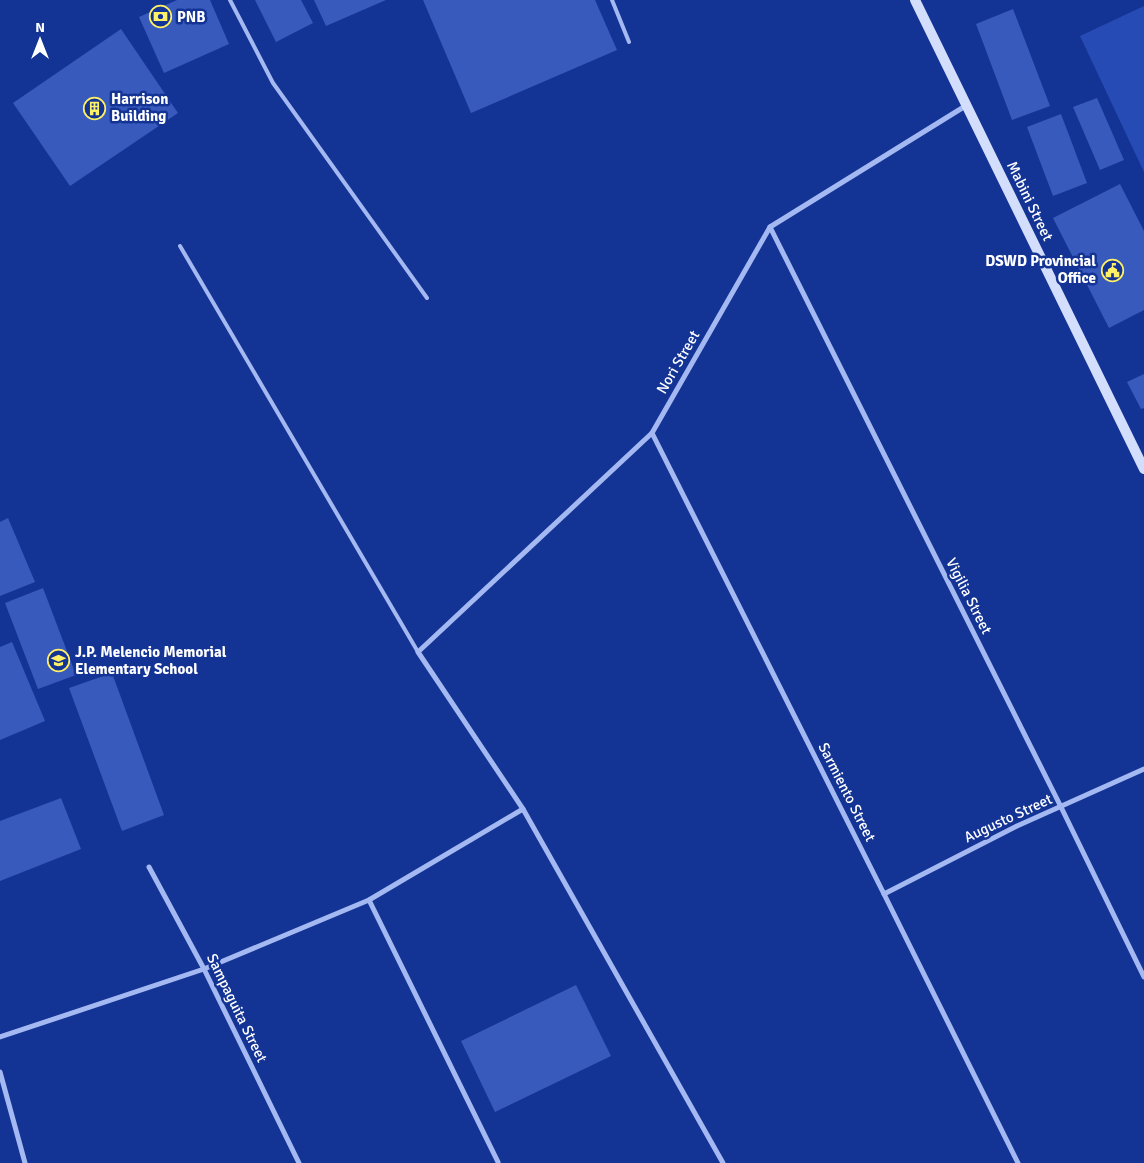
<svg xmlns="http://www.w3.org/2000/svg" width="1144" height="1163" font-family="Signika,sans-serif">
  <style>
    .park { fill: #274bb4 }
    .building { fill: #385abc }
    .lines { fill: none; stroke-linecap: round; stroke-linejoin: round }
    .lane { stroke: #a4b9f2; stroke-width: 4 }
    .street { stroke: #a4b9f2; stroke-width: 5 }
    .secondary { stroke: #d3ddfc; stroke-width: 10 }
    .labels { text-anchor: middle; stroke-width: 5; stroke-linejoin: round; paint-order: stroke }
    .poi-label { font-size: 15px; font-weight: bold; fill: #fff; stroke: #143495; text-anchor: start }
    .street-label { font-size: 15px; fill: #fff; stroke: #143495 }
  </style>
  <rect width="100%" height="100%" fill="#143495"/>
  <!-- park -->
  <path class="park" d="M1144 6V172L1080 36Z"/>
  <!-- building -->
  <g class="building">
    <path d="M177 0H210L229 44 164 73 139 17Z"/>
    <path d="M255 0H301L313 23 276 42Z"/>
    <path d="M314 0H386L326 26Z"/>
    <path d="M423 0H595L617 50 471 113Z"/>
    <path d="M1013 9 1050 106 1012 120 976 24Z"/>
    <path d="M121 29 178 113 70 186 13 103Z"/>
    <path d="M1097 98 1124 160 1100 170 1073 107Z"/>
    <path d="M1061 114 1087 183 1053 196 1027 127Z"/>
    <path d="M1120 184 1144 231V310L1109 328 1053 218Z"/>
    <path d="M1144 374V408L1141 409 1127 382Z"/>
    <path d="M8 518 35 582 0 596V522Z"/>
    <path d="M43 588 76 675 38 689 5 603Z"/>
    <path d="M12 642 45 721 0 740V647Z"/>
    <path d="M112 673 164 815 122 831 69 688Z"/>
    <path d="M61 798 81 849 0 881V821Z"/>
    <path d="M576 985 611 1056 495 1112 461 1041Z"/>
  </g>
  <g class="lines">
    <!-- lane -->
    <g class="lane">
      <path d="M230 0 273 83 427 298"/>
      <path d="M612 0 629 42"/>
      <path d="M180 246 418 652"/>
    </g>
    <!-- street -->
    <g class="street">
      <path d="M770 227 1061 807 1144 977"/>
      <path d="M652 433 884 894 1018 1163"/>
      <path d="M149 867 204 969 299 1163"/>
      <path d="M884 894 1017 826 1144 769"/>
      <path d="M369 900 498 1162"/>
      <path d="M0 1037 204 969 369 900 523 809"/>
      <path d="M0 1072 25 1163"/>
      <path d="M723 1163 523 809 418 652 652 433 770 227 967 105"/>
    </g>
    <!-- secondary -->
    <path class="secondary" d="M915 0 1144 469"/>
  </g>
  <!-- icons -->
  <defs>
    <symbol id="bank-ring" viewBox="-11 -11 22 22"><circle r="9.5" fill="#143495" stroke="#fff065" stroke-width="1.5"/><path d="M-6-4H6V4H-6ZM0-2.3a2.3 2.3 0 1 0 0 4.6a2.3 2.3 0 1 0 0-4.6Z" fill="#fff065"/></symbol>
    <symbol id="building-ring" viewBox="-11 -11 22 22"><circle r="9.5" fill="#143495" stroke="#fff065" stroke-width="1.5"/><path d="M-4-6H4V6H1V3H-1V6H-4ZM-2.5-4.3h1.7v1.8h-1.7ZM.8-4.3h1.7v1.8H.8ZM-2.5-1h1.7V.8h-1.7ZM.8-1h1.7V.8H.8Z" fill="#fff065"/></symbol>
    <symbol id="civic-ring" viewBox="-11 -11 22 22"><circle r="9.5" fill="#143495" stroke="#fff065" stroke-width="1.5"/><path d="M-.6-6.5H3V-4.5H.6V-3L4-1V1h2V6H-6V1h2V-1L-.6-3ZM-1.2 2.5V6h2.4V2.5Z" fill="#fff065"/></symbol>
    <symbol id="school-ring" viewBox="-11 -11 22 22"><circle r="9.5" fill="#143495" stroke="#fff065" stroke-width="1.5"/><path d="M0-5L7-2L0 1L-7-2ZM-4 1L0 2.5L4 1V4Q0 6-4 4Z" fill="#fff065"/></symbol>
  </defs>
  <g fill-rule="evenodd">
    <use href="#bank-ring" x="148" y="4" width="25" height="25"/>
    <use href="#building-ring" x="82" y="96" width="25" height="25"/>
    <use href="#civic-ring" x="1100" y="258" width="25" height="25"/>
    <use href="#school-ring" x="46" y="648" width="25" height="25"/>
  </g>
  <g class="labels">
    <!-- poi labels -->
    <g class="poi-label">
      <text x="177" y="22">PNB</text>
      <text x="111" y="104">Harrison<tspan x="111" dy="17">Building</tspan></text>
      <text x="1096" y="266" text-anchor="end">DSWD Provincial<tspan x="1096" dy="17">Office</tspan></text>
      <text x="75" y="657">J.P. Melencio Memorial<tspan x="75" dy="17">Elementary School</tspan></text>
    </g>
    <!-- street labels -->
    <g class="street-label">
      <text transform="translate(1030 201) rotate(64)" y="5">Mabini Street</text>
      <text transform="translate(678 362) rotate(-60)" y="5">Nori Street</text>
      <text transform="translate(969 596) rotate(63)" y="5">Vigilia Street</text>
      <text transform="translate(847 792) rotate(63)" y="5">Sarmiento Street</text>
      <text transform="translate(1008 818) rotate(-25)" y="5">Augusto Street</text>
      <text transform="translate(237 1008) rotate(64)" y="5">Sampaguita Street</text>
    </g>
  </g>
  <!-- north arrow -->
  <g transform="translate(40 40)" stroke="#143495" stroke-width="4" paint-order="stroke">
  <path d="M0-4L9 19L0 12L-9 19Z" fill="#ffffff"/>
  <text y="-8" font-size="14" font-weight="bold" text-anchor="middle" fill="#ffffff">N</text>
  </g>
</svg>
